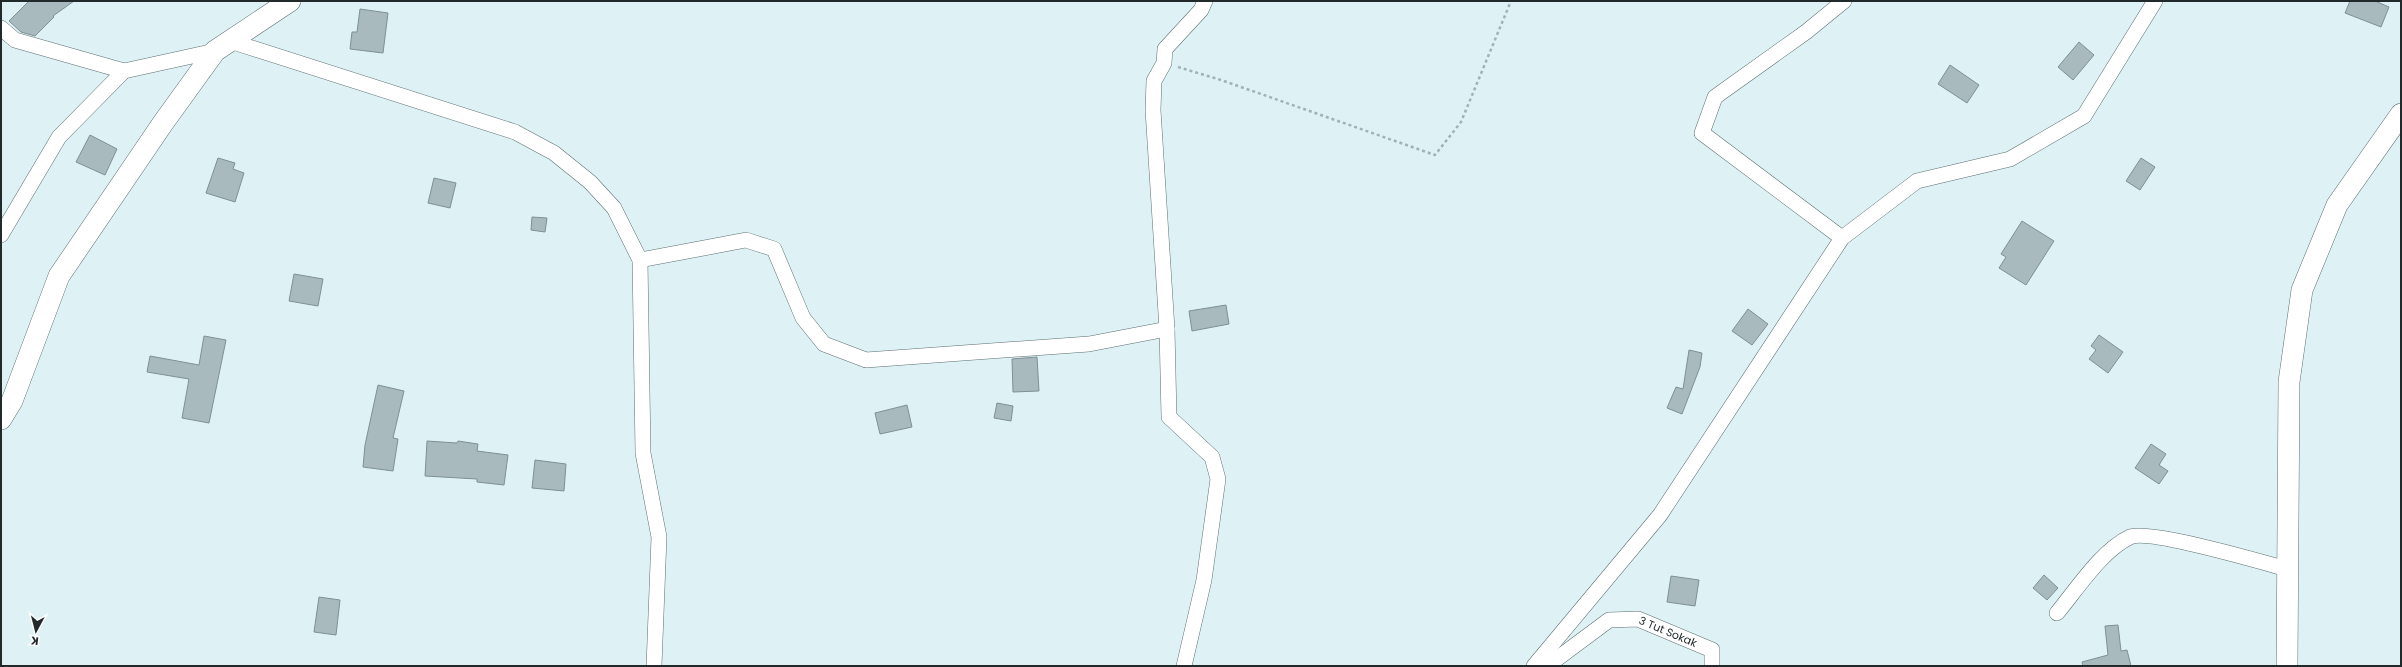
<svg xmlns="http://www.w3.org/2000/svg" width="2402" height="667" font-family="Poppins,sans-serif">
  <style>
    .building { fill: #a8babe; stroke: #7f9094 }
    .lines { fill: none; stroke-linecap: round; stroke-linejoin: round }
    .street-casing { stroke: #5d6f72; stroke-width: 16 }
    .secondary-casing { stroke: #5d6f72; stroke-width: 22 }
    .path { stroke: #a2b1b4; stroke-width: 2.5; stroke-dasharray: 3 3; stroke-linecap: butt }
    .street { stroke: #fff; stroke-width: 15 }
    .secondary { stroke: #fff; stroke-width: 21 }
    .labels { text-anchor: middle; stroke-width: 3.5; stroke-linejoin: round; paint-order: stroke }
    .street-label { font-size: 11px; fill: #22292b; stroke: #fff }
  </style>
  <rect width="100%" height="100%" fill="#def2f5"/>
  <!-- building -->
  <g class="building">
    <path d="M29 1H74L53 16 54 17 35 36 21 32 9 21Z"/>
    <path d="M2350 1H2375L2389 7 2381 27 2345 13Z"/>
    <path d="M360 9 388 13 383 53 350 49 352 32H357Z"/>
    <path d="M2079 42 2094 55 2073 80 2058 67Z"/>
    <path d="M1950 65 1979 85 1967 103 1938 84Z"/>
    <path d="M90 135 117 149 105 175 76 162Z"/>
    <path d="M218 158 235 163 233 169 244 173 235 202 206 193Z"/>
    <path d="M2141 158 2155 167 2140 190 2126 181Z"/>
    <path d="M434 178 456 183 450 208 428 203Z"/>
    <path d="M532 217 547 218 545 232 531 230Z"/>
    <path d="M2022 221 2054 241 2026 285 1999 268 2006 257 2001 254Z"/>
    <path d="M294 274 323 279 318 306 289 301Z"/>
    <path d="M1226 305 1229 324 1192 331 1189 311Z"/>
    <path d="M1748 309 1768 324 1752 345 1732 331Z"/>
    <path d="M2099 335 2123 352 2108 373 2089 359 2096 350 2091 346Z"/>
    <path d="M204 336 226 340 209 423 182 418 189 379 147 372 150 356 199 365Z"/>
    <path d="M1689 350 1702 353 1700 367 1682 414 1667 408 1676 387 1683 389Z"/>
    <path d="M1037 357 1039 391 1013 392 1012 359Z"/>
    <path d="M378 385 404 391 393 438 398 439 393 471 363 467 365 445Z"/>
    <path d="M997 403 1013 406 1011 421 994 418Z"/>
    <path d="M907 405 912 427 880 434 875 413Z"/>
    <path d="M427 441 457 443 458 441 478 444 477 451 508 455 504 485 477 482V479L425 476Z"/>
    <path d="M2151 444 2166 454 2159 465 2168 471 2159 484 2135 468Z"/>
    <path d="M535 460 566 464 564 491 532 488Z"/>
    <path d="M2044 575 2058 588 2047 600 2033 588Z"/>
    <path d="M1671 576 1699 580 1695 606 1667 602Z"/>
    <path d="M319 597 340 600 336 635 314 632Z"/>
    <path d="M2118 625 2121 651 2127 650 2131 666H2083L2082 662 2108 655 2105 626Z"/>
  </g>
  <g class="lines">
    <defs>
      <g id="street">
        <path d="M1 28 15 40 124 71 59 137 1 235"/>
        <path d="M230 41 515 132 554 153 590 182 614 208 640 260 643 453 659 537 654 666"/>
        <path d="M124 71 215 51"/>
        <path d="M1842 238 1702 133 1715 97 1806 32 1844 1"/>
        <path d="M640 260 746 240 774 249 803 318 824 344 866 360 1089 344 1167 329"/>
        <path d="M2057 613C2077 589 2102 550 2130 537 2148 529 2262 562 2287 569"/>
        <path d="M1184 666 1204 580 1218 479 1212 457 1169 417 1167 329 1153 110 1154 81 1164 63 1165 49 1201 10 1205 1"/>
        <path d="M1534 666 1660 515 1842 238 1917 181 2010 159 2084 116 2155 1"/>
        <path id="s1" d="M1551 666 1554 661 1609 620 1638 619 1712 650V666"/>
      </g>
      <g id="secondary">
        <path d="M1 419 12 401 59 276 163 123 215 51 290 1"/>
        <path d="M2287 666 2289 382 2302 290 2337 205 2401 114"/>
      </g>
    </defs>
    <!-- street casing -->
    <use href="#street" class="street-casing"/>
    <!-- secondary casing -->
    <use href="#secondary" class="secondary-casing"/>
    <!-- path -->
    <path class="path" d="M1178 67 1221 80 1435 155 1461 122 1511 1"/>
    <!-- street -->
    <use href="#street" class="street"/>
    <!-- secondary -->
    <use href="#secondary" class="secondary"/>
  </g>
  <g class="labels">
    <!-- street labels -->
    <g class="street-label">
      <text dy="4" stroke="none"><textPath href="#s1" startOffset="136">3 Tut Sokak</textPath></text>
    </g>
  </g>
  <!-- border -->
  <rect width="2402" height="667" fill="none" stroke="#22292b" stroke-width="4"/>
  <!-- north arrow -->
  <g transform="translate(36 631) rotate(187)" stroke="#ffffff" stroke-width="3" paint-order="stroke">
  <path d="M0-3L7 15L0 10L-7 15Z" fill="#22292b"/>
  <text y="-6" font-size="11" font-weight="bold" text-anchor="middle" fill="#22292b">K</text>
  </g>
</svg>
